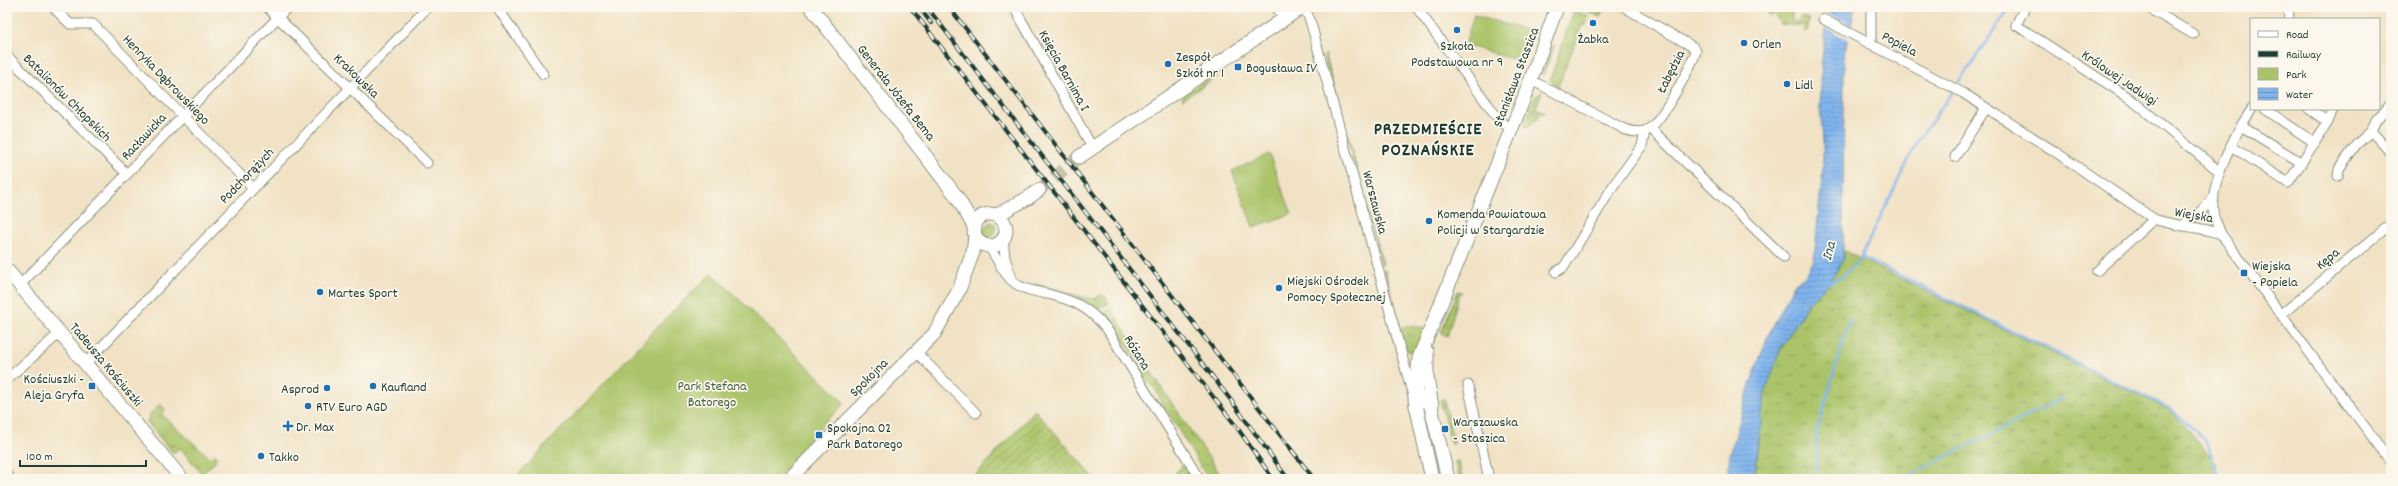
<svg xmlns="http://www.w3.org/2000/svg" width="2398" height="486" font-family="Dekko,sans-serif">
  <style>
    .grass { fill: url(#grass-tufts); stroke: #65804e }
    .park { fill: #abc469; stroke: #65804e }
    .garden { fill: url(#garden-furrows); stroke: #65804e }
    .water { fill: url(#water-rules); stroke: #507891 }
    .pier { fill: #f1e2c5 }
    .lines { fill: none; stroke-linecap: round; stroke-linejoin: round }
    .stream { stroke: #80b4ee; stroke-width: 2.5 }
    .secondary-tunnel { stroke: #c7c1a8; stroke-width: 13; stroke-dasharray: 13 6; stroke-linecap: butt }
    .street-casing { stroke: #88907c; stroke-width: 11 }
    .secondary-casing { stroke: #88907c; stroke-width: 15 }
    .street { stroke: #fff; stroke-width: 9 }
    .secondary { stroke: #fff; stroke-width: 13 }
    .rail-casing { stroke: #1f3d34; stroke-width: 4 }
    .rail { stroke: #fbf7ec; stroke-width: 2.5; stroke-dasharray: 8; stroke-linecap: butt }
    .poi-dot { fill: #1f6fb2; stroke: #fbf7ec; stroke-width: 1.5 }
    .labels { text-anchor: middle; stroke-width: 3.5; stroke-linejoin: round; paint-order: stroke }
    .poi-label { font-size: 14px; fill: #1f3d34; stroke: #fbf7ec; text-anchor: start }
    .street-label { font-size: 14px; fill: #1f3d34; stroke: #fbf7ec }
    .park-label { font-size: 14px; fill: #425f41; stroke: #fbf7ec }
    .water-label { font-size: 15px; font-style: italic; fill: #375b62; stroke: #fbf7ec }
    .district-label { font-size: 18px; font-weight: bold; letter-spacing: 1px; fill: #1f3d34; stroke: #fbf7ec }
  </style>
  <defs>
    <pattern id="grass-tufts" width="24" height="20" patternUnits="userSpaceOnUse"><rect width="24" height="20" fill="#abc469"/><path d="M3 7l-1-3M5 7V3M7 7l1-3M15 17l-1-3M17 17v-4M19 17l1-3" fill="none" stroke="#8ba057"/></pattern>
    <pattern id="garden-furrows" width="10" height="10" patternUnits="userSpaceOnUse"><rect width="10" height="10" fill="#abc469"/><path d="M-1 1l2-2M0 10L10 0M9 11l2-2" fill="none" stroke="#8ba057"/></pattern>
    <pattern id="water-rules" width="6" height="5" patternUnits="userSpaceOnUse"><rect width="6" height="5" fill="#80b4ee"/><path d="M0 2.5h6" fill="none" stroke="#6894c2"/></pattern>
  </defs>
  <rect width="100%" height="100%" fill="#fbf7ec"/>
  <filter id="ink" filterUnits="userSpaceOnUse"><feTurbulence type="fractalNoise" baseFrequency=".025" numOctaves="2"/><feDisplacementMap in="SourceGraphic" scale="8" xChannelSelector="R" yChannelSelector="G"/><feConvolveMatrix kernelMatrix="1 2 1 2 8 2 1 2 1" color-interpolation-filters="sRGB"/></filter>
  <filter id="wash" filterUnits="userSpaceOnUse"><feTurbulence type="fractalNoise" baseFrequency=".012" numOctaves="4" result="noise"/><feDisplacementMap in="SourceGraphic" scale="16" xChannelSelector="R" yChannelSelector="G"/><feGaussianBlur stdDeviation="0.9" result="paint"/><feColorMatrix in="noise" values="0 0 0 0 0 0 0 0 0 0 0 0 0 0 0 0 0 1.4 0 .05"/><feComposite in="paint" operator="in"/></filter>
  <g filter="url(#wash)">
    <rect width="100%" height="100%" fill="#f1e2c5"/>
    <!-- grass -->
    <g class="grass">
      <path d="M1576 7H1604L1600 17Z"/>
      <path d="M1756 7H1778L1793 13 1791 19 1797 23 1801 16 1809 19 1808 30 1805 32 1804 26 1780 24 1774 14 1769 17 1766 11Z"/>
      <path d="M1574 10 1589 16 1584 26 1582 25 1558 87 1550 80Z"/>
      <path d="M1555 44 1543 76C1539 65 1550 53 1555 44Z"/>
      <path d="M1324 55H1326L1344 121 1342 122Z"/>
      <path d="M1224 72 1182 100 1184 94 1211 77Z"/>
      <path d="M1542 92 1536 108 1545 112 1544 114 1530 108 1536 96Z"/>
      <path d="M1530 110 1541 115 1528 127 1524 125Z"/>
      <path d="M1345 129H1346L1360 181 1359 182Z"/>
      <path d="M979 205 1000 206 997 210 977 207Z"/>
      <path d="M1365 205 1383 264 1382 265Z"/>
      <path d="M991 222 995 224V231L990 238H986C981 233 985 225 991 222Z"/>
      <path d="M1844 251 2170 410 2216 463 2218 479H1754C1759 451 1760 423 1764 395 1770 363 1790 334 1806 307 1818 287 1842 276 1844 251Z"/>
      <path d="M1385 269 1399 323H1397L1383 270Z"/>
      <path d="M1035 284 1086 298 1094 299 1101 295 1105 296 1109 304 1098 308 1092 307 1073 297 1034 286Z"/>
      <path d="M1458 291 1462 292 1459 295 1447 337 1441 332Z"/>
      <path d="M1111 308C1145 367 1186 422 1223 479H1208L1168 412 1162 409C1162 398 1153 383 1144 378L1143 370 1116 329 1101 315Z"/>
      <path d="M1406 326 1421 327 1425 330 1415 352 1407 351 1399 328Z"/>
      <path d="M1444 399 1454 444 1451 445 1440 400Z"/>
      <path d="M160 404 165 409 162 415 210 458 214 454 216 457 215 462 202 474 180 448 173 453 147 422 151 413Z"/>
      <path d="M1425 404 1440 470 1435 468 1421 408Z"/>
      <path d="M1458 461 1463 479H1459L1455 462Z"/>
    </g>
    <!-- park -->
    <g class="park">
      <path d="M1474 15 1531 32 1522 62 1465 45Z"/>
      <path d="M1269 154 1292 214 1253 227 1232 171Z"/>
      <path d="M712 273 845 403 815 432 819 438 807 455 785 479H514L661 323Z"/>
    </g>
    <!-- garden -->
    <g class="garden">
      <path d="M1035 410 1095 479H972Z"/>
      <path d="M1183 465 1192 479H1169Z"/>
    </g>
    <!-- water -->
    <path class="water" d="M1827 7H1855L1844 55 1843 260 1829 283 1809 302 1781 348 1765 393 1754 479H1727L1730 455 1750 385 1767 338 1795 283 1805 277 1814 260 1823 167V140L1820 108 1822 60Z"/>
    <!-- pier -->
    <path class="pier" d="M1825 12 1852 26 1849 40 1823 26Z"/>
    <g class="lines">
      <!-- stream -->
      <g class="stream">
        <path d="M1956 86 2010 7"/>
        <path d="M1862 257 2169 408 2207 442 2219 479"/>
        <path d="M1829 283 1842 277 1859 261 1917 142 1954 90"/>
        <path d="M1816 479 1817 431 1850 318"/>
        <path d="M1902 479 2063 398"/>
      </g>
    </g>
  </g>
  <g filter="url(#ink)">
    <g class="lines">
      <!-- secondary-tunnel -->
      <path class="secondary-tunnel" d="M1039 190 1079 157"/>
      <defs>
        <g id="street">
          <path d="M53 7 70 24H93L253 188"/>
          <path d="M267 7 427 163"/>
          <path d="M497 7 543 74"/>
          <path d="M1014 7 1092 147"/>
          <path d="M1276 7 1285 20"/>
          <path d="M1285 7 1291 16"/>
          <path d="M1304 7 1310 20 1413 396"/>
          <path d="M1416 7 1500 121 1512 130"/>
          <path d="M2025 7 2016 25 2128 97 2220 172"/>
          <path d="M2147 7 2193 34"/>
          <path d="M2288 7 2289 19"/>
          <path d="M1823 19 1963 93 2054 151 2154 219C2176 227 2199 226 2221 234L2391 462"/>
          <path d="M1871 43V13"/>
          <path d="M7 56 127 174"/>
          <path d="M1531 80 1624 129C1632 132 1642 133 1649 129 1661 121 1692 66 1696 51L1693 47 1624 7"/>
          <path d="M2265 109 2315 143"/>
          <path d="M2309 109 2328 122"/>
          <path d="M2241 126 2302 163"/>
          <path d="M1650 128 1784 257"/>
          <path d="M2371 131 2391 153"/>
          <path d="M2231 146 2288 183 2328 122 2333 109"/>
          <path d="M1955 157 1986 108"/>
          <path d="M2338 176 2339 169 2356 145 2371 131 2376 120 2391 103"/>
          <path d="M2182 226 2199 213 2214 198"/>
          <path d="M2221 234C2219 228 2216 222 2214 217 2207 187 2235 133 2252 109"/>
          <path d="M1003 238 1005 258 1011 276"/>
          <path d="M989 247C998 259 1003 275 1016 284 1025 290 1037 292 1048 294 1075 301 1088 307 1107 329L1200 479"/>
          <path d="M2097 271 2154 219"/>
          <path d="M1556 272 1564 267 1613 186 1642 146 1645 131"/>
          <path d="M20 285 288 7"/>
          <path d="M2282 314 2391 224"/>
          <path d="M915 351 976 413"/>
          <path d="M86 363 428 7"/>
          <path d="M7 379 60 333"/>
          <path d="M1468 385 1489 479"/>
          <path d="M7 475 10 479"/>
        </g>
        <g id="secondary">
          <path d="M811 7 957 197 975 228"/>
          <path d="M1079 157 1302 7"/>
          <circle cx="990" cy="230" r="16"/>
          <path d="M997 215 1028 198 1039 190"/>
          <path d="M7 270 182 479"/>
          <path d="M1427 352V377L1432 406"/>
          <path d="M1416 406 1422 398H1426L1430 403 1448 479"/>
          <path d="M789 479 934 334 959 290 973 252 975 236"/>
          <path d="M1432 479 1415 400 1419 358 1524 98 1557 7"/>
        </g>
      </defs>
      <!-- street casing -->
      <use href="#street" class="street-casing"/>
      <!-- secondary casing -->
      <use href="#secondary" class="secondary-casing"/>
      <!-- street -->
      <use href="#street" class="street"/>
      <!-- secondary -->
      <use href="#secondary" class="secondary"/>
      <defs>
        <g id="rail">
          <path d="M910 7 1236 426 1273 479"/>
          <path d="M919 7 931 23"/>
          <path d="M927 7 1233 403 1288 479"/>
          <path d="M949 7 1314 479"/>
        </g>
      </defs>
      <!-- rail casing -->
      <use href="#rail" class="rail-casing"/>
      <!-- rail -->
      <use href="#rail" class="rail"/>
    </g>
  </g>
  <!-- markers -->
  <g class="poi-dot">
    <circle cx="1593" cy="23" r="4"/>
    <circle cx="1457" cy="30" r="4"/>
    <circle cx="1744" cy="43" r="4"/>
    <circle cx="1168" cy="64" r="4"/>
    <rect x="1234" y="63" width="8" height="8" rx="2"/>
    <circle cx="1787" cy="84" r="4"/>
    <circle cx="1429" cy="221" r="4"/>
    <rect x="2240" y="269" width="8" height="8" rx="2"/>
    <circle cx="1279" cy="288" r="4"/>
    <circle cx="320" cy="292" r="4"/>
    <rect x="88" y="382" width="8" height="8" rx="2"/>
    <circle cx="373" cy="386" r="4"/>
    <circle cx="327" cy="388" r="4"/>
    <circle cx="308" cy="406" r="4"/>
    <path d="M286 420h4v4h4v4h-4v4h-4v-4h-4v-4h4z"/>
    <rect x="1441" y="425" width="8" height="8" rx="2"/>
    <rect x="815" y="431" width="8" height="8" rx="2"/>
    <circle cx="261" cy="456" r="4"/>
  </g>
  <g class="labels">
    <!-- poi labels -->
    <g class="poi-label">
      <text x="1593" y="43" text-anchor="middle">Żabka</text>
      <text x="1752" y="48">Orlen</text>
      <text x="1457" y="50" text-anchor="middle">Szkoła<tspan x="1457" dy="16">Podstawowa nr 9</tspan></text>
      <text x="1176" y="61">Zespół<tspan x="1176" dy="16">Szkół nr 1</tspan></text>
      <text x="1246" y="72">Bogusława IV</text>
      <text x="1795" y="89">Lidl</text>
      <text x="1437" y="218">Komenda Powiatowa<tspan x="1437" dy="16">Policji w Stargardzie</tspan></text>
      <text x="2252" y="270">Wiejska<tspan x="2252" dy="16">- Popiela</tspan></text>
      <text x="1287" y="285">Miejski Ośrodek<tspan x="1287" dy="16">Pomocy Społecznej</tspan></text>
      <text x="328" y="297">Martes Sport</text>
      <text x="84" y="383" text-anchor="end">Kościuszki -<tspan x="84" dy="16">Aleja Gryfa</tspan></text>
      <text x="381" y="391">Kaufland</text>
      <text x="319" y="393" text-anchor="end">Asprod</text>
      <text x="316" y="411">RTV Euro AGD</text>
      <text x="1453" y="426">Warszawska<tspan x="1453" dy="16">- Staszica</tspan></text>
      <text x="296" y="431">Dr. Max</text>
      <text x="827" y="432">Spokojna 02<tspan x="827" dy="16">Park Batorego</tspan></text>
      <text x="269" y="461">Takko</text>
    </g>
    <!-- street labels -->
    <g class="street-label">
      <text transform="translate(1900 43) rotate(28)" y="5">Popiela</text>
      <text transform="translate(1065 70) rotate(61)" y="5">Księcia Barnima I</text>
      <text transform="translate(1670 71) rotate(-63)" y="5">Łabędzia</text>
      <text transform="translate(357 75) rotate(44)" y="5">Krakowska</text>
      <text transform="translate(1515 77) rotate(-69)" y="5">Stanisława Staszica</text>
      <text transform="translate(2120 77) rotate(34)" y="5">Królowej Jadwigi</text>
      <text transform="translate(167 79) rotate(46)" y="5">Henryka Dąbrowskiego</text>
      <text transform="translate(897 92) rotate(52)" y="5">Generała Józefa Bema</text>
      <text transform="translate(68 97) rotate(45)" y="5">Batalionów Chłopskich</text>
      <text transform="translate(143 136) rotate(-47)" y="5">Racławicka</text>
      <text transform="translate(246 175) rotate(-46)" y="5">Podchorążych</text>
      <text transform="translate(1376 202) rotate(75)" y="5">Warszawska</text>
      <text transform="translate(2194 214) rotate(10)" y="5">Wiejska</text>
      <text transform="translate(2327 258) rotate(-40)" y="5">Kępa</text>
      <text transform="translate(1138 352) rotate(58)" y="5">Różana</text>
      <text transform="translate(107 364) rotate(50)" y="5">Tadeusza Kościuszki</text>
      <text transform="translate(868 377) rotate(-45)" y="5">Spokojna</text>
    </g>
    <!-- park labels -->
    <g class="park-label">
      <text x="712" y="390">Park Stefana<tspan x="712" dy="16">Batorego</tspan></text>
    </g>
    <!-- water labels -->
    <g class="water-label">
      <text transform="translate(1828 251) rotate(-75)" y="5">Ina</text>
    </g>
    <!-- district labels -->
    <g class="district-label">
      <text x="1428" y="134">PRZEDMIEŚCIE<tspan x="1428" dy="21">POZNAŃSKIE</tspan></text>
    </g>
  </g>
  <!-- margin -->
  <rect width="2398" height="486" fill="none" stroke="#fbf7ec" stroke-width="24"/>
  <!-- legend -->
  <rect x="2250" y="18" width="130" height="92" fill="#fbf7ec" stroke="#a3ada2"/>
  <rect x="2258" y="31" width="20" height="6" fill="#ffffff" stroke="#a3ada2"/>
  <text x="2286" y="38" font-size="12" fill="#1f3d34">Road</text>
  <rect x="2258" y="51" width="20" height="6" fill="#1f3d34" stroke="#a3ada2"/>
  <text x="2286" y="58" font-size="12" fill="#1f3d34">Railway</text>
  <rect x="2258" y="68" width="20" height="12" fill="#abc469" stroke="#a3ada2"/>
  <text x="2286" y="78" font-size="12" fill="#1f3d34">Park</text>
  <rect x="2258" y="88" width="20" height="12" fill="url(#water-rules)" stroke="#a3ada2"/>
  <text x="2286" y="98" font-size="12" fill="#1f3d34">Water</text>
  <!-- scale -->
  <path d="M20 460v6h126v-6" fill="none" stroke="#1f3d34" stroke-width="2"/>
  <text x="26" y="460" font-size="12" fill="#1f3d34" stroke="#fbf7ec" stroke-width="3" paint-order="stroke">100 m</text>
</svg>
